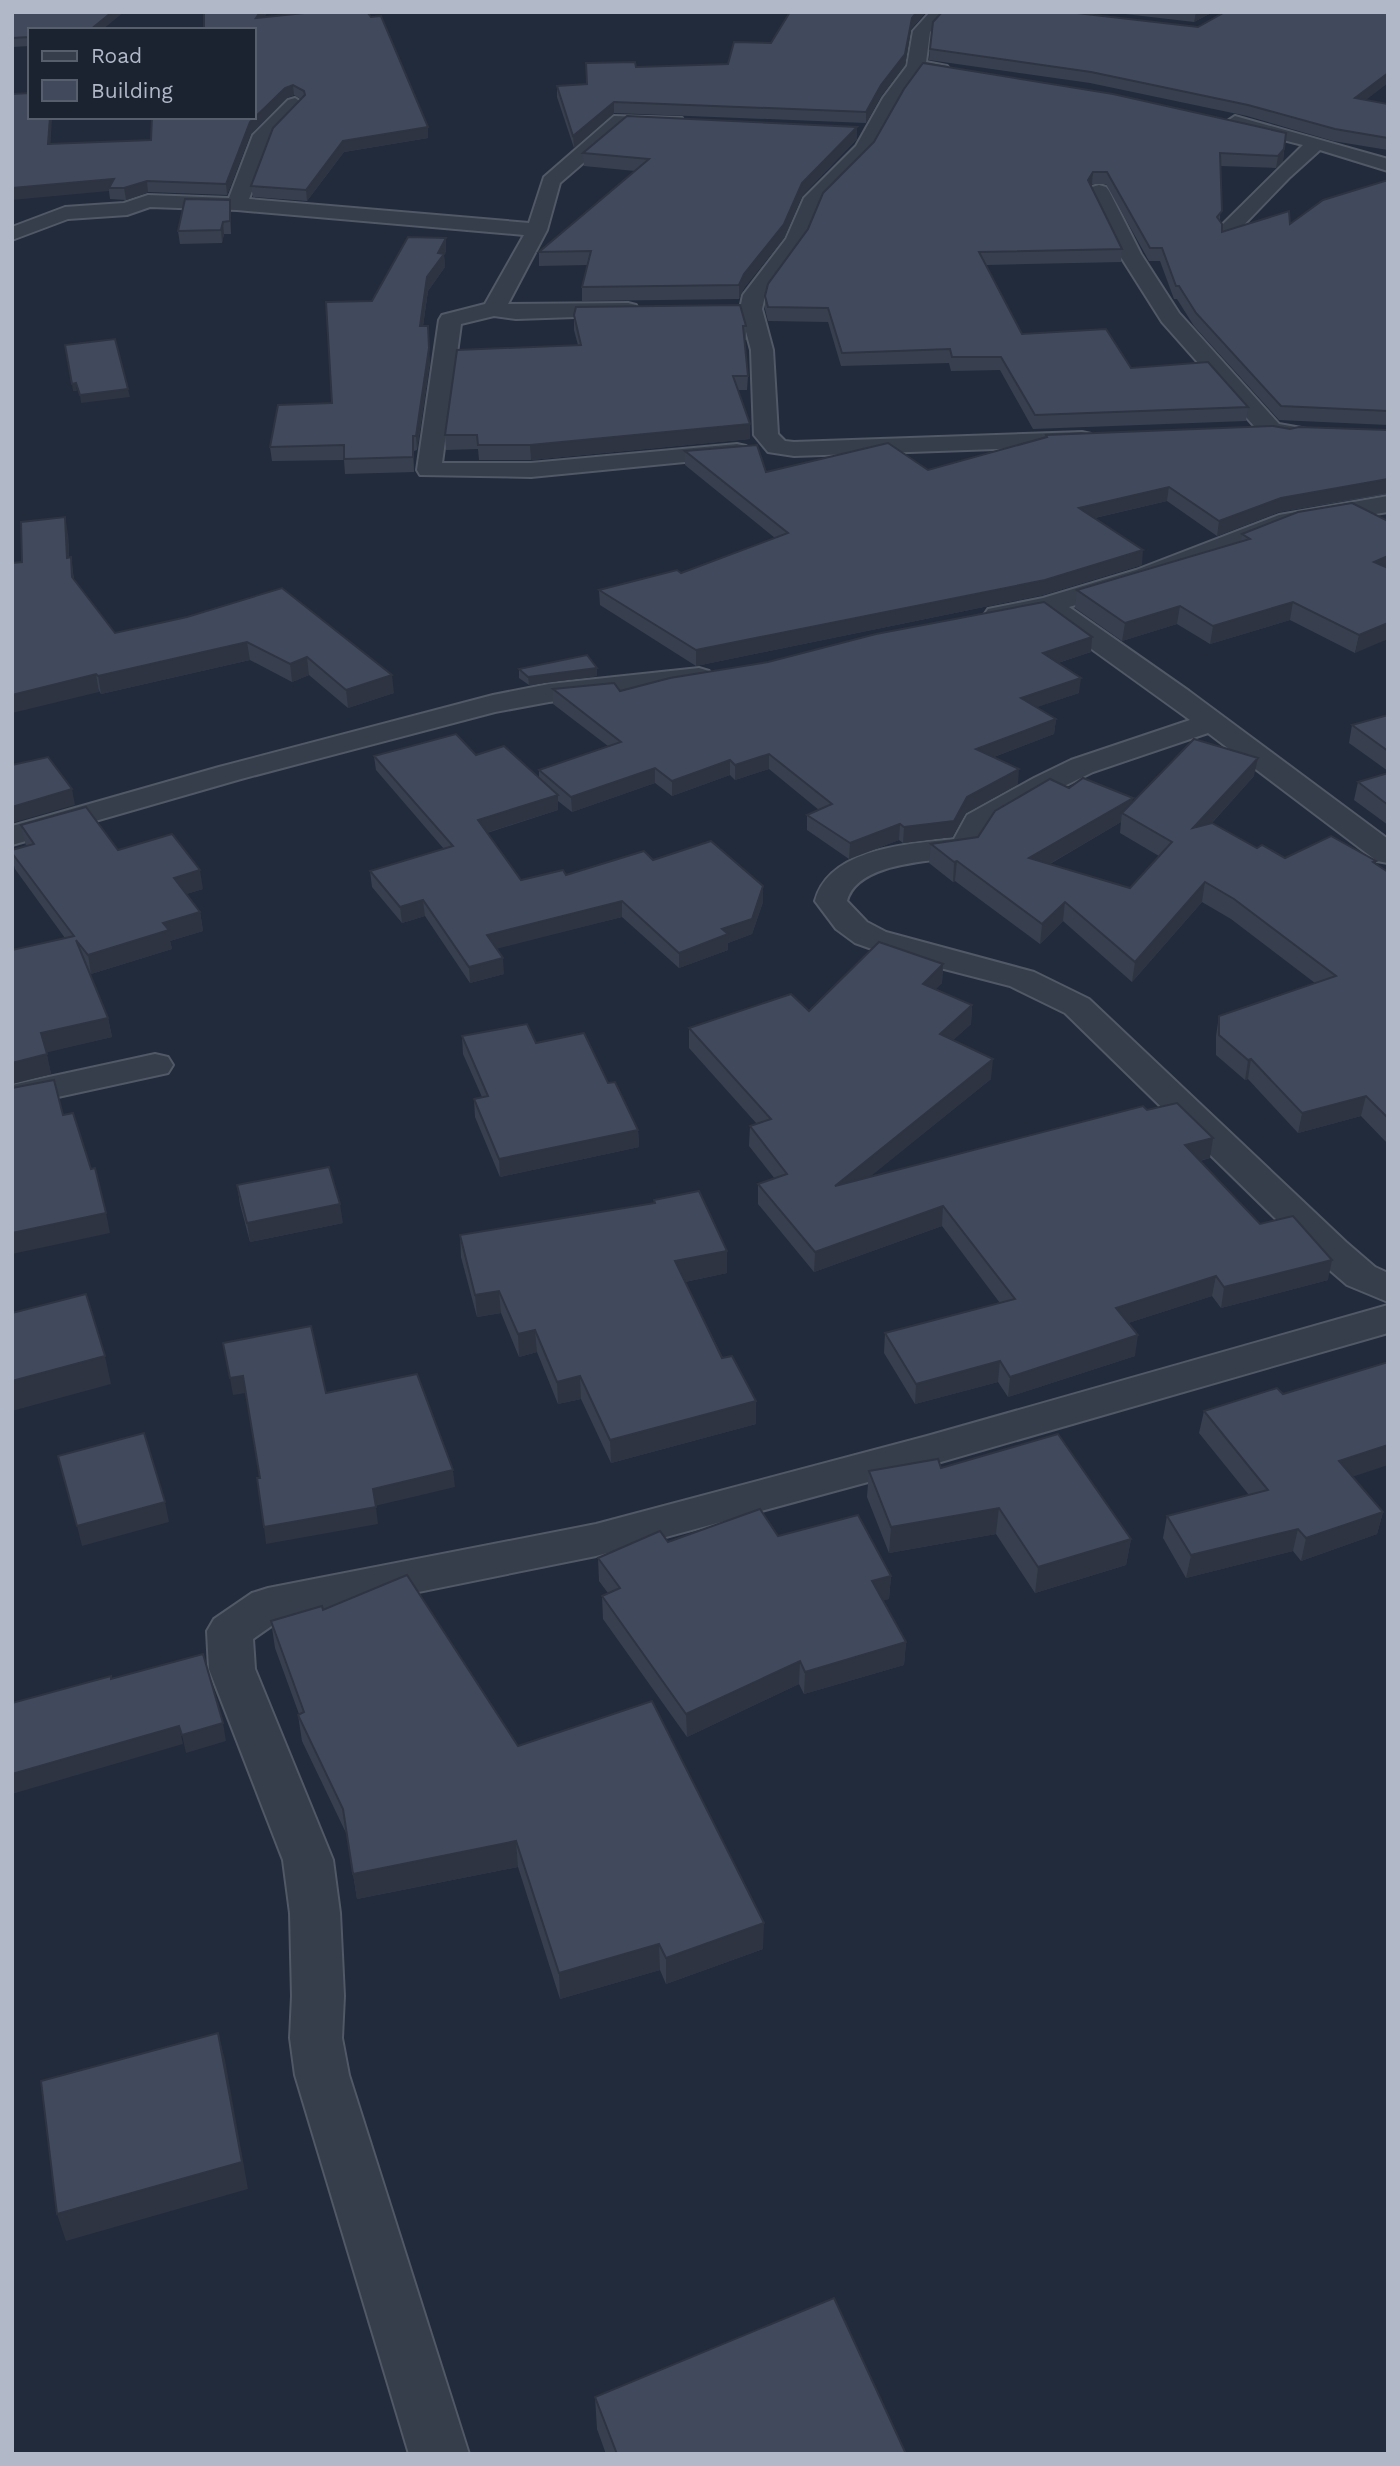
<svg xmlns="http://www.w3.org/2000/svg" width="1400" height="2466" font-family="'Work Sans',sans-serif">
  <style>
    .lines { fill: none; stroke-linecap: round; stroke-linejoin: round }
    .minor-casing { stroke: #515866; stroke-width: 4 }
    .minor { fill: #363d4b; fill-rule: evenodd }
    .wall { fill: #384050; fill-rule: evenodd }
    .shaded-wall { fill: #2e3441 }
    .building { fill: #414a5d; stroke: #2e3441; stroke-width: 2 }
  </style>
  <rect width="100%" height="100%" fill="#222b3b"/>
  <g class="lines">
    <defs>
      <g id="minor">
        <path d="M930 12H948L930 32 926 62 947 66 950 70 941 75 921 72 901 99 871 153 820 204 806 240 765 296 762 309 773 350 778 434 785 441 794 442 1082 432 1091 434 1094 439 1091 444 1082 446 794 456 768 452 754 435 751 350 740 309 743 295 786 239 804 198 856 146 883 98 907 66 913 31Z"/>
        <path d="M295 98 304 104 272 137 249 199 529 223 544 177 614 116 682 118 684 122 675 128 626 126 560 183 547 230 508 304 628 303 636 305 639 310 636 315 516 319 494 316 461 324 442 463H531L737 444 746 446 749 451 746 456 531 477 420 475 417 470 439 320 442 315 485 304 524 235 237 210 150 207 127 215 68 219 12 240V227L65 207 124 203 148 195 229 198 253 135 288 100Z"/>
        <path d="M1235 116 1388 159V171L1320 150 1289 178 1235 234H1221L1218 230 1221 226 1303 145 1228 126 1226 122Z"/>
        <path d="M1099 185 1106 187 1109 191 1141 254 1179 313 1279 424 1324 432 1327 437 1324 442 1315 444 1262 435 1162 322 1119 254 1089 191 1092 187Z"/>
        <path d="M1388 496V512L1294 527 1156 582 1069 607 1189 691 1388 839V863L1377 861 1208 733 1093 772 1056 790 991 828 976 854C942 862 858 859 847 901L867 922 886 932 1034 972 1089 999 1346 1242 1375 1267 1388 1273V1302L1347 1285 1318 1260 1065 1013 1010 986 886 954 855 943 836 929 815 901C829 848 908 844 954 839L967 815 1034 778 1071 760 1190 720 1043 614 998 623 988 621 984 615 988 609 1043 598 1136 570 1279 515Z"/>
        <path d="M699 668 709 671 713 677 709 683 549 702 495 712 241 779 12 845V826L219 767 493 695 549 684Z"/>
        <path d="M155 1054 168 1057 173 1065 168 1073 12 1107V1085Z"/>
        <path d="M1388 1305V1333L927 1466 596 1556 280 1620 253 1639 255 1669 333 1860 340 1913 344 1996 342 2038 349 2075 469 2454H409L295 2075 290 2038 292 1996 290 1913 283 1860 209 1669 207 1631 214 1619 252 1593 268 1588 596 1524 927 1436Z"/>
      </g>
    </defs>
    <!-- minor casing -->
    <use href="#minor" class="minor-casing"/>
    <!-- minor -->
    <use href="#minor" class="minor"/>
  </g>
  <!-- wall -->
  <g class="wall">
    <path d="M12 12 30 30V46L12 47Z"/>
    <path d="M790 12H926L911 29 905 65 881 96 866 123 614 113 574 148 557 97V86L587 84 636 67 728 64 771 43Z"/>
    <path d="M1108 12H1213L1194 22Z"/>
    <path d="M265 17 428 127V138L344 152 307 201 253 197 251 186 301 99 294 95 286 98 251 133 227 195 148 192 126 200 110 199 109 191 50 144 151 140 254 117Z"/>
    <path d="M930 49 1366 100 1388 104V150L1333 141 1247 116 1090 83 929 60Z"/>
    <path d="M1286 133 1283 161 1276 168 1221 166 1220 221 1222 232 1290 224 1388 180V425L1279 420 1194 326 1177 299H1174L1160 261H1149L1106 184H1092L1091 186 1122 249 1121 262 986 265 1022 334 1131 368 1248 407 1246 421 1033 429 1000 370 951 371 949 363 841 366 828 322 768 321 765 309V296L808 229Z"/>
    <path d="M857 139 802 196 784 238 744 288 739 299 582 301V287L588 265 539 266V252L635 171 584 166 583 153Z"/>
    <path d="M231 212V234H224L222 243 180 244 178 231Z"/>
    <path d="M446 238V251L444 255 445 267 428 291 423 326 430 362 417 450 414 451V472L345 474 344 460 272 461 270 447 332 403 372 301Z"/>
    <path d="M574 315 746 326V340H744L748 376 747 390H738L750 439 531 460H479L478 449 446 450 445 435 578 345 574 330Z"/>
    <path d="M1290 429 1388 430V494L1279 512 1217 536 1167 501 1095 518 1142 565 1043 595 696 666 600 605 599 590 681 573 775 538 685 465V451L766 472 928 470 1045 437 1046 435Z"/>
    <path d="M1388 521 1355 653 1290 620 1210 644 1177 624 1122 641 1075 608 1077 590 1241 541 1242 534Z"/>
    <path d="M68 534 69 557H71L74 580 115 633 187 617 282 588 394 693 348 708 309 675 292 682 250 660 101 694 22 562Z"/>
    <path d="M1092 637 1091 652 1058 663 1079 693 1036 707 1056 719 1054 734 994 757 1018 784 966 813 952 837 903 843 899 840 849 859 807 830V815L819 810 769 769 735 780 730 775 672 796 655 783 572 812 558 801V810L487 833 521 880 566 875 653 860 763 886V902L752 934 728 943V950L679 968 622 917 496 948 504 974 470 983 425 916 402 923 372 887 370 871 444 849 376 770 374 756 476 755 539 778V770L608 746 553 704V689L620 691Z"/>
    <path d="M597 668V676L529 685 519 678V669Z"/>
    <path d="M1388 715V771L1349 743 1352 725Z"/>
    <path d="M1388 773V825L1354 800 1358 782Z"/>
    <path d="M1254 776 1212 823 1257 848 1285 858 1376 864 1388 872V1144L1361 1116 1298 1133 1248 1079 1245 1080 1216 1055V1036L1219 1016 1315 983 1231 919 1202 902 1132 982 1063 921 1040 944 955 881 953 882 929 863 931 844 978 837 1069 788 1133 803ZM1121 822 1120 833 1159 856 1130 888 1050 864Z"/>
    <path d="M21 825 118 850 203 889 186 894 200 912 203 931 170 941 172 949 91 974 89 971 108 1018 112 1037 46 1052 51 1074 12 1084 65 938 15 869 12 858V850L26 846Z"/>
    <path d="M943 964 942 983 935 989 972 1005 971 1024 953 1040 991 1079 869 1177 1147 1110 1210 1158 1200 1161 1260 1224 1328 1280 1221 1308 1212 1296 1128 1323 1135 1356 1008 1397 998 1382 915 1404 884 1353 885 1333 1000 1303 942 1226 814 1272 758 1204V1184L775 1179 749 1146 750 1126 757 1124 689 1048V1028L809 1011Z"/>
    <path d="M462 1036 536 1043 608 1083 638 1130 639 1147 500 1177 475 1117 474 1099 482 1097 463 1054Z"/>
    <path d="M237 1185 343 1223 250 1242 240 1204Z"/>
    <path d="M654 1200 727 1273 685 1282 756 1424 611 1463 581 1399 558 1404 537 1352 519 1357 501 1313 477 1317 461 1257 460 1235 654 1203Z"/>
    <path d="M1204 1411 1353 1477 1383 1512 1377 1534 1301 1561 1293 1551 1186 1578 1163 1538 1167 1516 1249 1495 1199 1433Z"/>
    <path d="M941 1468 1131 1539 1126 1565 1035 1593 996 1534 889 1553 867 1497 869 1471Z"/>
    <path d="M778 1536 891 1576 889 1599 883 1600 906 1642 904 1665 804 1694 799 1684 687 1737 603 1619 602 1596 608 1593 599 1581 598 1558 668 1542Z"/>
    <path d="M323 1610 518 1746 763 1949 666 1984 660 1970 560 1999 518 1867 357 1899 347 1835 302 1741 298 1715 299 1714 275 1648 271 1621Z"/>
    <path d="M595 2397 906 2454H606L597 2429Z"/>
  </g>
  <!-- shaded-wall -->
  <g class="shaded-wall">
    <path d="M112 12H124L102 30H90Z"/>
    <path d="M260 12H268L257 28 256 18Z"/>
    <path d="M917 12H926L911 29 905 65 881 96 866 123V112L912 18Z"/>
    <path d="M1196 12H1213L1194 22Z"/>
    <path d="M1388 73V83L1353 110 1355 98Z"/>
    <path d="M293 85 294 95 286 98 251 133 227 195 226 184 250 122 285 88Z"/>
    <path d="M614 102V113L574 148 573 136Z"/>
    <path d="M50 117H52L50 155 48 144Z"/>
    <path d="M428 127V138L344 152 307 201 306 190 343 141Z"/>
    <path d="M857 127V139L802 196 784 238 744 288 739 299V285L744 274 802 183Z"/>
    <path d="M1284 149 1283 161 1276 168 1278 156Z"/>
    <path d="M1093 172 1092 184 1087 192 1088 180Z"/>
    <path d="M114 179 109 188V191L12 200V188Z"/>
    <path d="M147 181 148 192 126 200 124 188Z"/>
    <path d="M230 200 231 212V234L230 221Z"/>
    <path d="M223 222 224 234 222 243 221 230Z"/>
    <path d="M446 238V251L444 255 445 267 428 291 421 340 420 326 427 277Z"/>
    <path d="M428 326 430 362 417 450 416 436Z"/>
    <path d="M76 383 77 391H73L72 384Z"/>
    <path d="M128 389 130 397 81 403 80 395Z"/>
    <path d="M750 424V439L531 460 530 445Z"/>
    <path d="M413 436 414 451V472L413 457Z"/>
    <path d="M1388 479V493L1279 512 1217 536 1219 521 1281 498Z"/>
    <path d="M1169 487 1167 501 1077 522 1079 508Z"/>
    <path d="M65 517 68 534 70 575 67 558Z"/>
    <path d="M1143 550 1142 565 1043 595 696 666V650Z"/>
    <path d="M1388 556V573L1374 562Z"/>
    <path d="M1293 602 1290 620 1210 644 1213 626Z"/>
    <path d="M1180 606 1177 624 1122 641 1125 623Z"/>
    <path d="M1388 623V639L1355 653 1359 635Z"/>
    <path d="M1092 637 1091 652 1042 668 1043 653Z"/>
    <path d="M247 642 250 660 101 694 98 676Z"/>
    <path d="M307 657 309 675 292 682 290 664Z"/>
    <path d="M597 668V676L529 685 528 677Z"/>
    <path d="M96 674 99 692 12 713V695Z"/>
    <path d="M392 675 394 693 348 708 346 690Z"/>
    <path d="M1081 678 1079 693 1020 713 1021 698Z"/>
    <path d="M1056 719 1054 734 975 764 976 749Z"/>
    <path d="M769 754V769L735 780V765Z"/>
    <path d="M1258 758 1254 776 1190 847 1193 828Z"/>
    <path d="M730 760V775L672 796V781Z"/>
    <path d="M655 768V783L572 812 571 797Z"/>
    <path d="M1019 769 1018 784 966 813 952 837 903 843 904 827 967 797Z"/>
    <path d="M72 789 75 805 12 823V807Z"/>
    <path d="M558 795V810L479 835 478 820Z"/>
    <path d="M1133 798 1131 817 1122 813 1121 822 1027 877 1029 858Z"/>
    <path d="M900 824 899 840 849 859 850 843Z"/>
    <path d="M957 861 955 881 953 882 954 862Z"/>
    <path d="M200 870 203 889 177 897 174 878Z"/>
    <path d="M1205 882 1202 902 1132 982 1135 962Z"/>
    <path d="M763 886V902L752 934 728 943V950L679 968V953L722 929Z"/>
    <path d="M423 900 425 916 402 923 400 907Z"/>
    <path d="M622 901V917L488 951 487 935Z"/>
    <path d="M1065 902 1063 921 1040 944 1042 924Z"/>
    <path d="M200 912 203 931 170 941 172 949 91 974 88 955 163 923Z"/>
    <path d="M503 958 504 974 470 983 469 967Z"/>
    <path d="M943 964 942 983 922 1004 923 984Z"/>
    <path d="M972 1005 971 1024 938 1054 940 1034Z"/>
    <path d="M108 1018 112 1037 45 1053 41 1033Z"/>
    <path d="M47 1054 51 1074 12 1084V1063Z"/>
    <path d="M993 1059 991 1079 834 1206 835 1186Z"/>
    <path d="M1251 1059 1248 1079 1245 1080 1248 1060Z"/>
    <path d="M1366 1096 1361 1116 1298 1133 1302 1113Z"/>
    <path d="M638 1130 639 1147 500 1177 499 1159Z"/>
    <path d="M1213 1138 1210 1158 1181 1165 1185 1145Z"/>
    <path d="M340 1204 343 1223 250 1242 247 1223Z"/>
    <path d="M943 1206 942 1226 814 1272 815 1252Z"/>
    <path d="M106 1213 110 1233 12 1254V1233Z"/>
    <path d="M727 1251V1273L675 1284V1261Z"/>
    <path d="M1332 1260 1328 1280 1221 1308 1224 1287Z"/>
    <path d="M1216 1276 1212 1296 1113 1328 1116 1308Z"/>
    <path d="M499 1291 501 1313 477 1317 475 1295Z"/>
    <path d="M535 1330 537 1352 519 1357 518 1334Z"/>
    <path d="M1138 1335 1135 1356 1008 1397 1010 1377Z"/>
    <path d="M105 1356 111 1384 12 1411V1381Z"/>
    <path d="M1000 1361 998 1382 915 1404 916 1384Z"/>
    <path d="M243 1376 246 1393 233 1395 230 1378Z"/>
    <path d="M580 1376 581 1399 558 1404 557 1382Z"/>
    <path d="M756 1401V1424L611 1463 610 1440Z"/>
    <path d="M1388 1445V1465L1334 1483 1339 1461Z"/>
    <path d="M453 1470 455 1487 375 1506 373 1489Z"/>
    <path d="M165 1502 169 1522 82 1546 77 1526Z"/>
    <path d="M376 1507 378 1524 266 1544 264 1527Z"/>
    <path d="M999 1508 996 1534 889 1553 891 1527Z"/>
    <path d="M1383 1512 1377 1534 1301 1561 1306 1538Z"/>
    <path d="M1298 1529 1293 1551 1186 1578 1191 1555Z"/>
    <path d="M1131 1539 1126 1565 1035 1593 1038 1567Z"/>
    <path d="M891 1576 889 1599 871 1604 872 1581Z"/>
    <path d="M906 1642 904 1665 804 1694 805 1672Z"/>
    <path d="M800 1661 799 1684 687 1737 686 1714Z"/>
    <path d="M223 1723 226 1741 186 1753 182 1735Z"/>
    <path d="M179 1726 183 1744 12 1794V1774Z"/>
    <path d="M516 1841 518 1867 357 1899 353 1874Z"/>
    <path d="M764 1923 763 1949 666 1984V1958Z"/>
    <path d="M659 1944 660 1970 560 1999 559 1973Z"/>
    <path d="M218 2033 225 2060 248 2189 66 2241 57 2214Z"/>
  </g>
  <!-- building -->
  <g class="building">
    <path d="M12 12H112L90 30H30V37L12 38Z"/>
    <path d="M204 12H260L256 18 314 12H367L371 17 381 16 428 127 343 141 306 190 251 186 273 128 305 95 304 91 293 85 285 88 250 122 226 184 147 181 124 188H109L114 179 12 188V94L30 93V117H50L48 144 151 140 152 117H254V30H204Z"/>
    <path d="M790 12H917L912 18 905 54 881 85 866 112 614 102 573 136 557 86 587 84 586 63 635 62 636 67 728 64 734 42 771 43Z"/>
    <path d="M942 12H1068L1198 27 1225 12H1388V73L1355 98 1388 104V138L1335 129 1248 105 1091 72 930 49 933 22Z"/>
    <path d="M923 63 1113 94 1286 133 1284 149 1278 156 1220 153 1222 211 1217 217 1222 224V232L1289 211 1290 224 1323 200 1388 180V411L1281 406 1196 313 1179 286H1176L1162 248H1150L1107 172H1093L1088 180 1122 249 979 252 1022 334 1106 329 1131 368 1208 362 1248 407 1035 415 1001 357H952L950 349 842 353 828 308 768 307 765 296 768 284 808 229 823 193 874 142 904 89Z"/>
    <path d="M627 116 857 127 802 183 784 224 744 274 739 285 582 287 591 251 539 252 649 159 583 153Z"/>
    <path d="M185 199 230 200V221L223 222 221 230 178 231Z"/>
    <path d="M408 237 446 238 438 253 444 254 427 277 420 326H428L429 348 416 436H413V457L344 459V445L270 447 278 405 332 403 326 302 372 301Z"/>
    <path d="M740 305 746 326H743L748 376H733L750 424 530 445H478L477 435H445L457 350 581 345 574 315 576 307Z"/>
    <path d="M115 339 128 389 80 395 76 383 72 384 65 345Z"/>
    <path d="M1273 426 1290 429 1299 427 1388 430V479L1281 498 1219 521 1169 487 1079 508 1143 550 1045 580 696 650 599 590 677 570 681 573 788 533 685 451 757 445 766 472 888 443 928 470 1047 437 1046 435Z"/>
    <path d="M1352 503 1388 521V556L1374 562 1388 568V623L1359 635 1293 602 1213 626 1180 606 1125 623 1077 590 1250 539 1242 534 1298 512Z"/>
    <path d="M65 517 67 558 71 557 72 577 115 633 187 617 282 588 392 675 346 690 307 657 290 664 247 642 98 676 96 674 12 695V563L22 562 21 522Z"/>
    <path d="M1044 602 1092 637 1043 653 1081 678 1021 698 1056 719 976 749 1019 769 967 797 954 821 904 827 900 824 850 843 807 815 832 804 769 754 735 765 730 760 672 781 655 768 571 797 539 770 621 742 553 689 614 683 620 691 670 678 768 662 876 634Z"/>
    <path d="M587 655 597 668 528 677 519 669Z"/>
    <path d="M1388 715V751L1352 725Z"/>
    <path d="M456 734 476 755 504 746 558 795 478 820 521 880 563 870 566 875 644 851 653 860 711 841 763 886 752 919 722 929 728 934 679 953 622 901 487 935 503 958 469 967 423 900 400 907 370 871 453 846 374 756Z"/>
    <path d="M1194 739 1258 758 1193 828 1212 823 1257 848 1262 845 1285 858 1331 836 1376 861 1373 862 1388 872V1118L1366 1096 1302 1113 1251 1059 1248 1060 1219 1035V1016L1336 976 1234 899 1205 882 1135 962 1065 902 1042 924 957 861 954 862 931 844 978 837 995 811 1050 779 1069 788 1083 778 1133 798 1029 858 1130 888 1172 842 1122 813Z"/>
    <path d="M48 757 72 789 12 807V765Z"/>
    <path d="M1388 773V805L1358 782Z"/>
    <path d="M86 807 118 850 172 834 200 870 174 878 200 912 163 923 169 930 88 955 76 940 108 1018 41 1033 47 1054 12 1063V950L74 936 12 853V850L34 844 21 825Z"/>
    <path d="M879 942 943 964 923 984 972 1005 940 1034 993 1059 835 1186 1143 1106 1147 1110 1177 1103 1213 1138 1185 1145 1260 1224 1293 1216 1332 1260 1224 1287 1216 1276 1116 1308 1138 1335 1010 1377 1000 1361 916 1384 885 1333 1015 1299 943 1206 815 1252 758 1184 787 1174 750 1126 771 1119 689 1028 791 994 809 1011Z"/>
    <path d="M527 1024 536 1043 584 1033 608 1083 615 1082 638 1130 499 1159 474 1099 488 1096 462 1036Z"/>
    <path d="M54 1080 63 1115 73 1113 91 1169 95 1168 106 1213 12 1233V1088Z"/>
    <path d="M329 1167 340 1204 247 1223 237 1185Z"/>
    <path d="M699 1191 727 1251 675 1261 722 1358 732 1356 756 1401 610 1440 580 1376 557 1382 535 1330 518 1334 499 1291 475 1295 460 1235 655 1203 654 1200Z"/>
    <path d="M86 1294 105 1356 12 1381V1313Z"/>
    <path d="M311 1326 326 1393 417 1374 453 1470 373 1489 376 1507 264 1527 257 1478H260L243 1376 230 1378 223 1343Z"/>
    <path d="M1388 1362V1445L1339 1461 1383 1512 1306 1538 1298 1529 1191 1555 1167 1516 1268 1490 1204 1411 1277 1388 1283 1394Z"/>
    <path d="M144 1433 165 1502 77 1526 58 1456Z"/>
    <path d="M1058 1434 1131 1539 1038 1567 999 1508 891 1527 869 1471 938 1459 941 1468Z"/>
    <path d="M760 1509 778 1536 858 1515 891 1576 872 1581 906 1642 805 1672 800 1661 686 1714 602 1596 620 1588 598 1558 660 1531 668 1542Z"/>
    <path d="M407 1575 518 1746 652 1701 764 1923 666 1958 659 1944 559 1973 516 1841 353 1874 343 1809 298 1715 304 1712 271 1621 322 1606 323 1610Z"/>
    <path d="M203 1654 223 1723 182 1735 179 1726 12 1774V1703L111 1676V1679Z"/>
    <path d="M218 2033 242 2162 57 2214 41 2081Z"/>
    <path d="M834 2298 906 2454H617L595 2397Z"/>
  </g>
  <!-- border -->
  <rect width="1400" height="2466" fill="none" stroke="#b1b8c7" stroke-width="28"/>
  <!-- legend -->
  <rect x="28" y="28" width="228" height="91" fill="#1b2230" stroke="#575e6c" stroke-width="2"/>
  <rect x="42" y="51" width="35" height="10" fill="#363d4b" stroke="#575e6c" stroke-width="2"/>
  <text x="91" y="63" font-size="21" fill="#b1b8c7">Road</text>
  <rect x="42" y="80" width="35" height="21" fill="#414a5d" stroke="#575e6c" stroke-width="2"/>
  <text x="91" y="98" font-size="21" fill="#b1b8c7">Building</text>
</svg>
